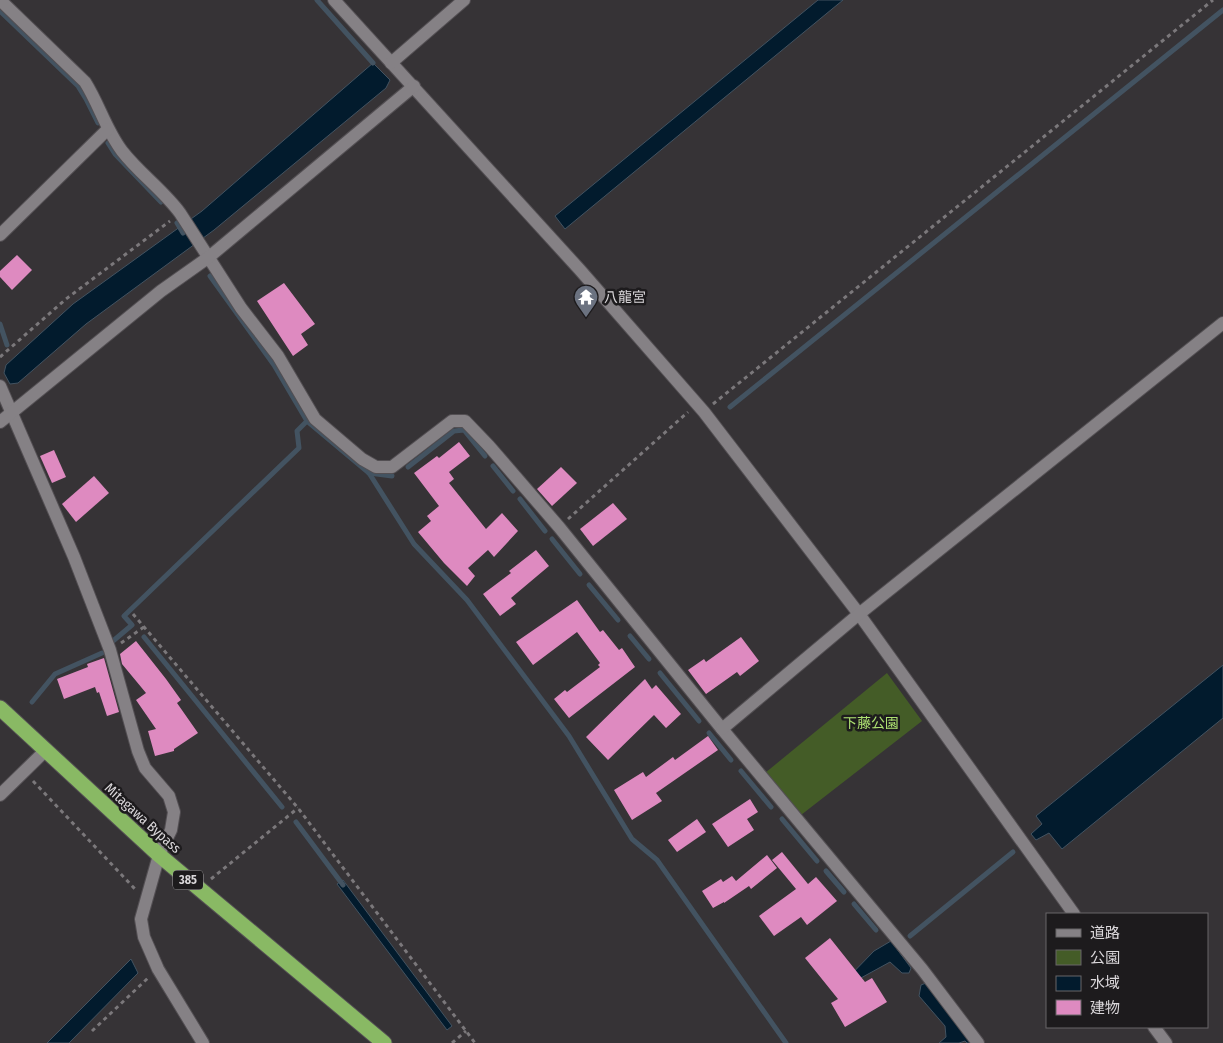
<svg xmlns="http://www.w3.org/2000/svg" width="1223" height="1043" font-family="'Fira Sans Condensed','Noto Sans JP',sans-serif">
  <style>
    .green { fill: #445c27 }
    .water { fill: #021b2d; stroke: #435361 }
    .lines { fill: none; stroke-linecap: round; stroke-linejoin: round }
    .stream { stroke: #435361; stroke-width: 5 }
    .building { fill: #de8ac0 }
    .minor-casing { stroke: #534f53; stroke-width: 14 }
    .highway-casing { stroke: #534f53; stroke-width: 17 }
    .path { stroke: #7b787b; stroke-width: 3; stroke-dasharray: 4 4; stroke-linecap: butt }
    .minor { stroke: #858185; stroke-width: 12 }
    .highway { stroke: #89b964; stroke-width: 15 }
    .labels { text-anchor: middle; stroke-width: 5; stroke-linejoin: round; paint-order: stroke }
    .shield { fill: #1d1b1d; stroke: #a19fa1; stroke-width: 1 }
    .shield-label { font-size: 12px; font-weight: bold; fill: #dad7da }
    .poi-label { font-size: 14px; fill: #dad7da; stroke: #1d1b1d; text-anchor: start }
    .park-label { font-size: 14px; fill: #ade171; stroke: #1d1b1d }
    .street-label { font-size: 14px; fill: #dad7da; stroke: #1d1b1d }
  </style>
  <rect width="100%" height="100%" fill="#363336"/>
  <!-- green -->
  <path class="green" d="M887 673 922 721 801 815 765 773Z"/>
  <!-- water -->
  <g class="water">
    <path d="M818 0H843L565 229 555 216Z"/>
    <path d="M373 63 390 80 386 88 214 230 86 324 18 383 10 384 4 373 6 365 73 304 202 211Z"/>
    <path d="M1223 665V718L1062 849 1049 833 1036 840 1031 834 1042 824 1036 816Z"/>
    <path d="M343 880 452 1026 447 1030 337 884Z"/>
    <path d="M891 941 911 968 909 973H902L890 962 839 990V987L874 951Z"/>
    <path d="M131 959 138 973 69 1043H47Z"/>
    <path d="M926 983 974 1043H967L965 1041 959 1043H939L946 1037 945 1026 919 996 921 985Z"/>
  </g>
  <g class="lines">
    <!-- stream -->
    <g class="stream">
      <path d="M317 0 373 63"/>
      <path d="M0 11 78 86 86 99 98 123"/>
      <path d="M108 143 115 154 161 202"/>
      <path d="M177 223 183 233"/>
      <path d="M210 276 274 365 307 421 369 473 414 544 467 600 569 736 632 839 657 860 786 1043"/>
      <path d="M0 324 7 345"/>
      <path d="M730 407 1223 10"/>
      <path d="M493 466 513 491"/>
      <path d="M408 467 454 431 464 430 485 456"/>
      <path d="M369 473 392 476"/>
      <path d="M520 499 545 531"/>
      <path d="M552 539 580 574"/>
      <path d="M589 585 618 620"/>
      <path d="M630 636 649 659"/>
      <path d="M144 637 282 807"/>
      <path d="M113 641 132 625 124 616 299 448 297 431 307 421"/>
      <path d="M660 673 699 721"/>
      <path d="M32 702 55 674 102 653"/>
      <path d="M709 733 731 760"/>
      <path d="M741 771 771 807"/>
      <path d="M782 819 817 861"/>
      <path d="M296 822 343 885"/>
      <path d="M826 871 844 892"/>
      <path d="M854 904 876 930"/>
      <path d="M910 936 1013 852"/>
    </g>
  </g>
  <!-- building -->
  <g class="building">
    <path d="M17 255 32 270 12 290 0 277V271Z"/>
    <path d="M284 283 315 324 301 334 308 345 293 356 257 301Z"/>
    <path d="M459 442 470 456 449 472 454 479 449 483 486 529 502 513 518 531 494 557 488 550 468 568 475 576 467 586 444 563 418 532 431 521 427 516 439 506 414 473 437 456 439 458Z"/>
    <path d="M54 450 66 477 52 483 40 456Z"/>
    <path d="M561 467 577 483 552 506 537 489Z"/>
    <path d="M94 476 109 493 76 522 62 504Z"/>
    <path d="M613 503 627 519 593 546 580 529Z"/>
    <path d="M536 550 549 566 511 598 516 604 500 616 483 594 511 573 509 571Z"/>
    <path d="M577 600 600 632 603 630 619 650 622 648 635 667 569 718 554 699 565 690 567 692 600 667 598 665 600 663 577 632 533 665 516 642Z"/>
    <path d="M741 637 759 661 740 676 737 672 706 694 688 670 704 659 706 662Z"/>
    <path d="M136 641 166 679 181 700 177 703 198 733 174 749V751L155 756 148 731 156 729 136 700 146 693 122 664 120 654Z"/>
    <path d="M104 658 119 712 107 716 99 692 97 693 95 687 64 699 57 679 88 667 87 664Z"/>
    <path d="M645 679 652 689 656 685 681 714 666 728 654 715 608 760 586 737Z"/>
    <path d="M708 736 718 750 656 793 662 801 632 820 614 790 643 772 646 777 673 757 675 760Z"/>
    <path d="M750 799 758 812 747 819 754 830 728 847 712 824Z"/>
    <path d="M697 819 706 832 677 852 668 840Z"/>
    <path d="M782 852 808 884 816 877 837 901 807 925 801 917 774 936 759 916 796 889 772 860Z"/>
    <path d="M767 855 777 868 751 889 749 886 724 903V902L713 908 702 891 721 879 723 882 732 876 736 881Z"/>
    <path d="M830 938 865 982 872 978 887 1002 845 1027 831 1003 838 999 805 958Z"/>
  </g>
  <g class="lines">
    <defs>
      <g id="minor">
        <path d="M0 0 85 82C99 104 106 130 122 151 139 173 163 190 180 213L241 308 278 356 315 419 362 459 376 467H392L452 421H465L489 446 559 527 722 729 922 969 978 1043"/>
        <path d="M334 0 580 270 704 412 859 614 1074 914"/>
        <path d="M391 63 464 0"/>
        <path d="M0 235 108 129"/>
        <path d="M0 386 74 557 110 650 138 751 145 768 169 796 174 812 171 830 159 855 141 919 144 937 158 969 203 1043"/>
        <path d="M0 422 161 291 209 257 414 86"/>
        <path d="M722 729 859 614 1223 323"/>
        <path d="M0 795 45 751"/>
        <path d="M1154 1027 1166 1043"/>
      </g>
      <path id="highway" d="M0 708 159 855 384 1043"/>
    </defs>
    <!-- minor casing -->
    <use href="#minor" class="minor-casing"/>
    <!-- highway casing -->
    <use href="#highway" class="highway-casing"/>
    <!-- path -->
    <g class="path">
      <path d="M0 357 66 299 170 221"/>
      <path d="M713 404 1213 0"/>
      <path d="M568 519 688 412"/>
      <path d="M133 614 298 808 475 1043"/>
      <path d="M121 643 144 627"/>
      <path d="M33 781 135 889"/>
      <path d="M211 879 298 808"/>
      <path d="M92 1031 148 978"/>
      <path d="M452 1043 466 1031"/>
    </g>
    <!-- minor -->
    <use href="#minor" class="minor"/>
    <!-- highway -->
    <use href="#highway" class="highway"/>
  </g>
  <!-- icons -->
  <defs>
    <symbol id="temple-pin" viewBox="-11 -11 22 30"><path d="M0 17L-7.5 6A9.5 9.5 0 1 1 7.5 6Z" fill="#6b7280" stroke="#1d1b1d"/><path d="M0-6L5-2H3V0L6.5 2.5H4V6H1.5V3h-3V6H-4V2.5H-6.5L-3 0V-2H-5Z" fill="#fff"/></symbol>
  </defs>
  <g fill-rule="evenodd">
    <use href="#temple-pin" x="572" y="283" width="28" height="38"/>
  </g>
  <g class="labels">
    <!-- shield labels -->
    <rect class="shield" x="173" y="870.5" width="30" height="19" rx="4"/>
    <g class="shield-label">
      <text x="188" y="884">385</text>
    </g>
    <!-- poi labels -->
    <g class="poi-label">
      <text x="604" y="302">八龍宮</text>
    </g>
    <!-- park labels -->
    <g class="park-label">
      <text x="871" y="728">下藤公園</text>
    </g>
    <!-- street labels -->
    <g class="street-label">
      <text transform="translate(143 818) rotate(42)" y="5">Mitagawa Bypass</text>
    </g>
  </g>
  <!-- legend -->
  <rect x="1046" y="913" width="162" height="115" fill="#1d1b1d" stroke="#696669"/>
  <rect x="1056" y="929" width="25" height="8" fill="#858185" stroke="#696669"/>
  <text x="1090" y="938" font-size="15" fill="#dad7da">道路</text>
  <rect x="1056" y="950" width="25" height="15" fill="#445c27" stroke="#696669"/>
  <text x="1090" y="963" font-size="15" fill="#dad7da">公園</text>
  <rect x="1056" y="976" width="25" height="15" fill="#021b2d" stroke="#696669"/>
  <text x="1090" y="988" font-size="15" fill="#dad7da">水域</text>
  <rect x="1056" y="1000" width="25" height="15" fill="#de8ac0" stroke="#696669"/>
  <text x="1090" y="1013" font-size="15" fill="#dad7da">建物</text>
</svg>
